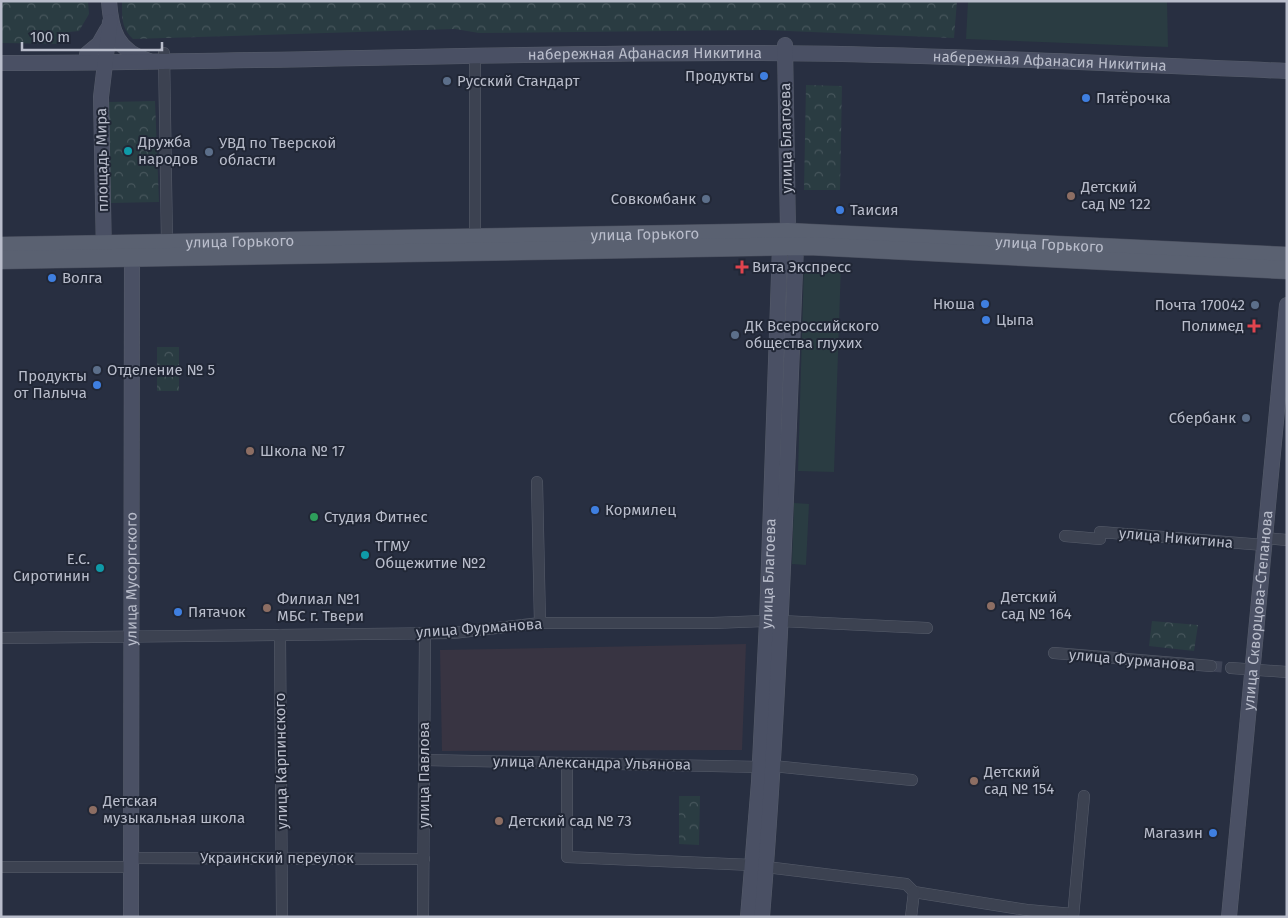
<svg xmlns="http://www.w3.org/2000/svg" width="1288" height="918" font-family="'Fira Sans',sans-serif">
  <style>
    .medical { fill: #383442 }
    .grass { fill: #2a3c42 }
    .park { fill: url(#park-crowns) }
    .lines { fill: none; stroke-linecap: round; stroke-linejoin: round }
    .street-tunnel { stroke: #3e4456; stroke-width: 11; stroke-dasharray: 11 5.5; stroke-linecap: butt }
    .street-casing { stroke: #575d6b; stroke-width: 12 }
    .secondary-casing { stroke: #575d6b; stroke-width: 16 }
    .primary-casing { stroke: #464b5a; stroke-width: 19 }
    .street { stroke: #3c4251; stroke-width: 11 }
    .secondary { stroke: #4a5064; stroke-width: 15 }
    .primary { stroke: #5a6171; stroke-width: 18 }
    .shop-dot { fill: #3f7fe0; stroke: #212736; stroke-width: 2 }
    .service-dot { fill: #5c6f8a; stroke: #212736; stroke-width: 2 }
    .culture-dot { fill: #0f9aa8; stroke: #212736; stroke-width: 2 }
    .education-dot { fill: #8d6e63; stroke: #212736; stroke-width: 2 }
    .health-dot { fill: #e0444e; stroke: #212736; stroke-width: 2 }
    .leisure-dot { fill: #2e9e5b; stroke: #212736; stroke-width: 2 }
    .labels { text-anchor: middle; stroke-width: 4; stroke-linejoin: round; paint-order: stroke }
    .street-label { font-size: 15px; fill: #b9bdcb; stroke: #212736 }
    .poi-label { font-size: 15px; fill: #b9bdcb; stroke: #212736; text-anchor: start }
  </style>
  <defs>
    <pattern id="park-crowns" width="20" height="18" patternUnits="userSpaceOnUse" patternTransform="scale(1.25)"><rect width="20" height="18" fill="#2a3c42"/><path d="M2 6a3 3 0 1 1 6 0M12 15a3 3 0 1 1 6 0" fill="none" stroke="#47565c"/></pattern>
  </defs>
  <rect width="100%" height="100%" fill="#282f41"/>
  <!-- medical -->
  <path class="medical" d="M746 644 742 750 442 751 440 650Z"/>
  <!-- grass -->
  <g class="grass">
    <path d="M968 1H1167L1168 47 966 39Z"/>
    <path d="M804 264 841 265 834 472 798 471Z"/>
    <path d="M794 503 809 504 806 565 792 564Z"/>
  </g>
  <!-- park -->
  <g class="park">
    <path d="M1 1H88L89 14 79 31 69 32 70 40 65 44 1 43Z"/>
    <path d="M122 1H957L954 38 764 30 479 33 455 29 133 39C121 28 122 17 122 1Z"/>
    <path d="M806 85 842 86 840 190H804Z"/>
    <path d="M155 101 159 202 111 203 108 102Z"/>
    <rect x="157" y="347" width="22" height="44"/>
    <path d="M1152 621 1198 625 1194 651 1149 646Z"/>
    <path d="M679 796H700L699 845 679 844Z"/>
  </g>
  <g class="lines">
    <!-- street-tunnel -->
    <path class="street-tunnel" d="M1211 666 1231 668"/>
    <defs>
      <g id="street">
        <path d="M164 53 167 242"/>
        <path d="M475 243V55"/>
        <path d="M537 482 540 623"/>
        <path d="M1065 536 1100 539V532L1264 545"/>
        <path d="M1265 538 1287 540"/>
        <path d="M781 621 927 628"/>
        <path d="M280 635 282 917"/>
        <path d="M1 638 453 633 540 623H713L767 621"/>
        <path d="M1054 653 1211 666"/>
        <path d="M1231 668 1287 672"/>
        <path d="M424 760 760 767"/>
        <path d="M567 763V857L752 865"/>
        <path d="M773 766 912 780"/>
        <path d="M131 858 424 859"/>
        <path d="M1 867H131"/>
        <path d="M766 867 906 884 914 892 1027 910 1073 914"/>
        <path d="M423 917 425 633"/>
        <path d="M911 917 914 892"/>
        <path d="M1073 917 1084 796"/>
      </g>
      <g id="secondary">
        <path d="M109 1C111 31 117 51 149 61"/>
        <path d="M87 54 99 44 107 30"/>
        <path id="s1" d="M1 63C253 63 505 52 757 53 934 54 1110 64 1287 71"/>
        <path d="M104 255 101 97 110 22"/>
        <path id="s2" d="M131 917 132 246"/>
        <path id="s3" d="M748 917 759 782 767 621 780 246 785 237"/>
        <path d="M762 917C780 694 787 470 796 246L788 232 785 45"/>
        <path id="s4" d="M1229 917 1287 305"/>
      </g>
      <g id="primary">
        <path id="s5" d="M1 246 788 232 1287 256"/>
        <path d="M1 260 809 246 1287 270"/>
      </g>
    </defs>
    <!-- street casing -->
    <use href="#street" class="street-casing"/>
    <!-- secondary casing -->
    <use href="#secondary" class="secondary-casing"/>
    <!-- primary casing -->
    <use href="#primary" class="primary-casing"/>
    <!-- street -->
    <use href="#street" class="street"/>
    <!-- secondary -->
    <use href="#secondary" class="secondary"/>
    <!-- primary -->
    <use href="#primary" class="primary"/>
  </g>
  <!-- markers -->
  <g class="shop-dot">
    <circle cx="764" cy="76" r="5"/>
    <circle cx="1086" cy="98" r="5"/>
    <circle cx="840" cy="210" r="5"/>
    <circle cx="52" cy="278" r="5"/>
    <circle cx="985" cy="304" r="5"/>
    <circle cx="986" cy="320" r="5"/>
    <circle cx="97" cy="385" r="5"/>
    <circle cx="595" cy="510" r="5"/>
    <circle cx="178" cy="612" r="5"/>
    <circle cx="1213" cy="833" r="5"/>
  </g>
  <g class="service-dot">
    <circle cx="447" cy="81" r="5"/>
    <circle cx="209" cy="152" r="5"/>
    <circle cx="706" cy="199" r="5"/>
    <circle cx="1255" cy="305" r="5"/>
    <circle cx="735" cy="335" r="5"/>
    <circle cx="97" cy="370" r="5"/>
    <circle cx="1246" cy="418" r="5"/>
  </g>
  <g class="culture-dot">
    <circle cx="128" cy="151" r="5"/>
    <circle cx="365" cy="555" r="5"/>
    <circle cx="100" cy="568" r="5"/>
  </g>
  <g class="education-dot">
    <circle cx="1071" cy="196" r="5"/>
    <circle cx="250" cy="451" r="5"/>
    <circle cx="991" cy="606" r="5"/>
    <circle cx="267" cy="608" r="5"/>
    <circle cx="974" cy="781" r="5"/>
    <circle cx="93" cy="810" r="5"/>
    <circle cx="499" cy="821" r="5"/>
  </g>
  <g class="health-dot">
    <path d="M739.5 259.5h5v5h5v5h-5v5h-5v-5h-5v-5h5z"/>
    <path d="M1251.5 318.5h5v5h5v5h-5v5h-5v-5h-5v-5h5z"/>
  </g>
  <circle class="leisure-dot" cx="314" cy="517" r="5"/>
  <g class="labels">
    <!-- street labels -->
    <g class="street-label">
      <text dy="5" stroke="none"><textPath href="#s1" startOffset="644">набережная Афанасия Никитина</textPath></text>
      <text dy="5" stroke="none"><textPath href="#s1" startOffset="1049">набережная Афанасия Никитина</textPath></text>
      <text transform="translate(786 138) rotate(-91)" y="5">улица Благоева</text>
      <text transform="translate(102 160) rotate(-91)" y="5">площадь Мира</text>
      <text dy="5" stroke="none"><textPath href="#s5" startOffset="644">улица Горького</textPath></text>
      <text dy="5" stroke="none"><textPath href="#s5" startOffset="239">улица Горького</textPath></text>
      <text dy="5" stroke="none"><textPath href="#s5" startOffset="1049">улица Горького</textPath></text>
      <text transform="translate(1176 538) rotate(5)" y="5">улица Никитина</text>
      <text dy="5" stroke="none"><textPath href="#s3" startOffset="344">улица Благоева</textPath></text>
      <text dy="5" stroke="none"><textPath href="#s2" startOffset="338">улица Мусоргского</textPath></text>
      <text dy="5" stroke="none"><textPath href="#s4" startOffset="308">улица Скворцова-Степанова</textPath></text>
      <text transform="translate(479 628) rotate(-4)" y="5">улица Фурманова</text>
      <text transform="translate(1132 660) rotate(5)" y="5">улица Фурманова</text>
      <text transform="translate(281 761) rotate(-91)" y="5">улица Карпинского</text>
      <text transform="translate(592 763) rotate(1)" y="5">улица Александра Ульянова</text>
      <text transform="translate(424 775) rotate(-90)" y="5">улица Павлова</text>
      <text x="277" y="863">Украинский переулок</text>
    </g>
    <!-- poi labels -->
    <g class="poi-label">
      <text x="754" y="81" text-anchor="end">Продукты</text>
      <text x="457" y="86">Русский Стандарт</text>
      <text x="1096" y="103">Пятёрочка</text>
      <text x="138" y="147">Дружба<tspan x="138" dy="17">народов</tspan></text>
      <text x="219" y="148">УВД по Тверской<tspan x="219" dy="17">области</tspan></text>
      <text x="1081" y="192">Детский<tspan x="1081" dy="17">сад № 122</tspan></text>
      <text x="696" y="204" text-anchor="end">Совкомбанк</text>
      <text x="850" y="215">Таисия</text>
      <text x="752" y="272">Вита Экспресс</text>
      <text x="62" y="283">Волга</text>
      <text x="975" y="309" text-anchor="end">Нюша</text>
      <text x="1245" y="310" text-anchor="end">Почта 170042</text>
      <text x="996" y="325">Цыпа</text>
      <text x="745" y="331">ДК Всероссийского<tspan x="745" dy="17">общества глухих</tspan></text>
      <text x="1244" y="331" text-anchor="end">Полимед</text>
      <text x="107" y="375">Отделение № 5</text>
      <text x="87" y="381" text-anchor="end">Продукты<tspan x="87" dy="17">от Палыча</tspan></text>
      <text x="1236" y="423" text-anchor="end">Сбербанк</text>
      <text x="260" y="456">Школа № 17</text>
      <text x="605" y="515">Кормилец</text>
      <text x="324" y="522">Студия Фитнес</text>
      <text x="375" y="551">ТГМУ<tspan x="375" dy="17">Общежитие №2</tspan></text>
      <text x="90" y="564" text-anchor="end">Е.С.<tspan x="90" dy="17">Сиротинин</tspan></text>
      <text x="1001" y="602">Детский<tspan x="1001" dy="17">сад № 164</tspan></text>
      <text x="277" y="604">Филиал №1<tspan x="277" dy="17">МБС г. Твери</tspan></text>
      <text x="188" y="617">Пятачок</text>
      <text x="984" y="777">Детский<tspan x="984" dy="17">сад № 154</tspan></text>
      <text x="103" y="806">Детская<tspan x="103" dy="17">музыкальная школа</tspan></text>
      <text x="509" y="826">Детский сад № 73</text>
      <text x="1203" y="838" text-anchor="end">Магазин</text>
    </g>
  </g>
  <!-- border -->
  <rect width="1288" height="918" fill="none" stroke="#b9bdcb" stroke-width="5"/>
  <!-- scale -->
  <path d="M22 42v8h140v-8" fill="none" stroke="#b9bdcb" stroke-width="2.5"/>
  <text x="30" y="42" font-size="15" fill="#b9bdcb" stroke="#212736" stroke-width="4" paint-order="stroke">100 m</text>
</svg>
